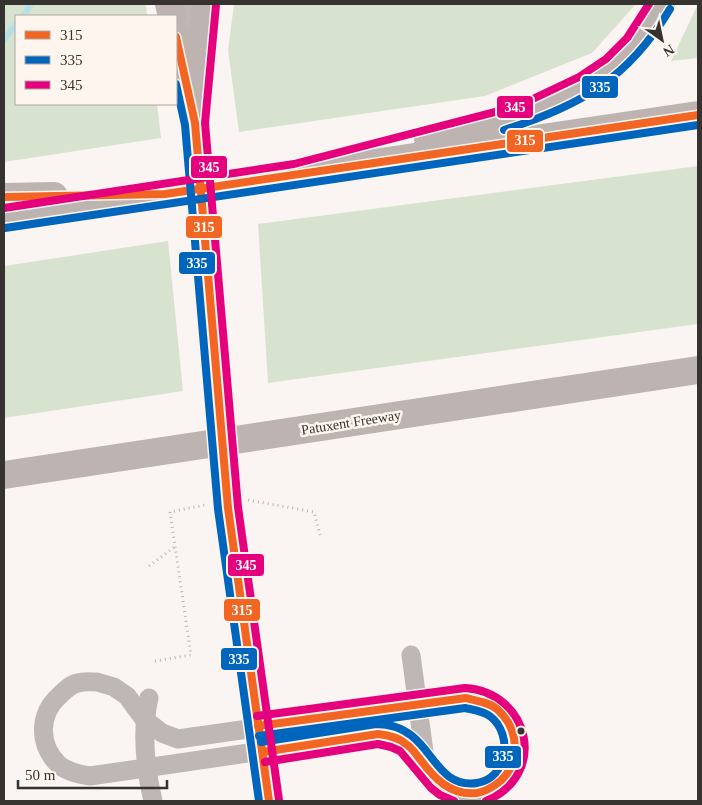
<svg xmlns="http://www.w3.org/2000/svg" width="702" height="805" font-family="Georgia,serif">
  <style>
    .green { fill: #d8e3cf }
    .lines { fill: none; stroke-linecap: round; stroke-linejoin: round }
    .stream { stroke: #b4e1e7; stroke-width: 6 }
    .path { stroke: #bab4b3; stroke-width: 3; stroke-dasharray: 1 4; stroke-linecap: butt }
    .minor { stroke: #beb7b6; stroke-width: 19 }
    .major { stroke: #b8afad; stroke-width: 25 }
    .highway { stroke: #bdb4b2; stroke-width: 28 }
    .major-bridge { stroke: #b8afad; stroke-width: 25 }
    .bus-1-casing { stroke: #fdf5ee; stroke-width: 11 }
    .bus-2-casing { stroke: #fdf5ee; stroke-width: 11 }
    .bus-3-casing { stroke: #fdf5ee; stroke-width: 11 }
    .bus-1 { stroke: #f26522; stroke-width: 8 }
    .bus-2 { stroke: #0065bd; stroke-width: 8 }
    .bus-3 { stroke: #e5007d; stroke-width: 8 }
    .bus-dot { fill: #35322f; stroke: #fdf5ee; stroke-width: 2 }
    .labels { text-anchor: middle; stroke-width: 5; stroke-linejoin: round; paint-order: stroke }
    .street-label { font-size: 14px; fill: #35322f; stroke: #fdf5ee }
    .line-badge { stroke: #fdf5ee; stroke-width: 2 }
    .badge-label { font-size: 14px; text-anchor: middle; font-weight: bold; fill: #fff }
  </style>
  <rect width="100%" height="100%" fill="#faf5f2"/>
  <!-- green -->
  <g class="green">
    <path d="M4 4H146L147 16H16V104H157L161 138 4 162Z"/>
    <path d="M234 4H636L592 53 485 96 239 132 228 50Z"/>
    <path d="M698 4V58L671 61Z"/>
    <path d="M698 166V324L268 383 258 224Z"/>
    <path d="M168 241 183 391 4 418V266Z"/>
  </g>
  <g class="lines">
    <!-- stream -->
    <g class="stream">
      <path d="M23 16 31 4"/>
      <path d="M4 40 16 24"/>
    </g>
    <!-- path -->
    <g class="path">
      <path d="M248 500 314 512 320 535"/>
      <path d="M149 566 176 546"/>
      <path d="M155 661 191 655 170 512 205 505"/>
    </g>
    <!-- minor -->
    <g class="minor">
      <path d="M191 4 192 39"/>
      <path d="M411 655 426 767"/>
      <path d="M97 682 114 687 127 696 144 719 162 733 178 739 466 698C477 701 490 703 498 710 522 731 522 773 491 788 487 790 482 793 477 793 451 797 435 781 421 761 417 757 414 750 409 746 401 738 389 735 378 734L90 776C79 774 67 772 58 764 38 744 39 714 59 696 64 691 71 684 78 683 84 681 91 682 97 682Z"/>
      <path d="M149 698C141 732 145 767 153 801"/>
    </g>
    <!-- major -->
    <path class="major" d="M228 508 269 801"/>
    <!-- highway -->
    <g class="highway">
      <path d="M169 4 172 16"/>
      <path d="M176 36 189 96"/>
      <path d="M195 123 206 4"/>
      <path d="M428 139C520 115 614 96 661 4"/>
      <path d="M4 197 54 196"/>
      <path d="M4 218 698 115"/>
      <path d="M4 475 698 370"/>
    </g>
    <!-- major-bridge -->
    <path class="major-bridge" d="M195 123 228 508"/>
    <defs>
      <g id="bus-1">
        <path d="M176 37 195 123 228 508 269 801"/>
        <path d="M4 197 165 194 698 115"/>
        <path d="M258 726 466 698C476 701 490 702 498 710 521 731 521 768 495 785 489 789 484 792 477 793 450 796 434 778 419 758 415 753 412 748 406 744 398 737 388 735 378 734L263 752"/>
      </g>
      <g id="bus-2">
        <path d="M176 84 185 125 218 509 259 801"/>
        <path d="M504 130C580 106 628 79 670 9"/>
        <path d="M5 228 698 125"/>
        <path d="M259 736 465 708C474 710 484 711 491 717 513 735 508 778 477 783 442 788 434 753 412 736 402 728 389 724 376 724L261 742"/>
      </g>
      <g id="bus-3">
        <path d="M216 5 205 123 238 507 279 800"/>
        <path d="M4 208 294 164 518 106 579 77 606 59 627 38 649 4"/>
        <path d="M257 716 465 688C530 692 549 775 486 801"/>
        <path d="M265 762 378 744 391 747 400 751 431 788 440 795 454 801"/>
      </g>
    </defs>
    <!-- bus-1 casing -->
    <use href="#bus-1" class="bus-1-casing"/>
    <!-- bus-2 casing -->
    <use href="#bus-2" class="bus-2-casing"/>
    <!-- bus-3 casing -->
    <use href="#bus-3" class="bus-3-casing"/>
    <!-- bus-1 -->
    <use href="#bus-1" class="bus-1"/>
    <!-- bus-2 -->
    <use href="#bus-2" class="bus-2"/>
    <!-- bus-3 -->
    <use href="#bus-3" class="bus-3"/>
  </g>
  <!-- markers -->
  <circle class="bus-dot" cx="521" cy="731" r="4.5"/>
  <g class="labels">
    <!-- street labels -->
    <g class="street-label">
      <text transform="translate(351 422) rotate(-9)" y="5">Patuxent Freeway</text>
    </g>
  </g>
  <g class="line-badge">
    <rect x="581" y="75" width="38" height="24" rx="5" fill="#0065bd"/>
    <rect x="496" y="95" width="38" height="24" rx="5" fill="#e5007d"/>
    <rect x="506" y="129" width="38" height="24" rx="5" fill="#f26522"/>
    <rect x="190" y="155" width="38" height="24" rx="5" fill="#e5007d"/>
    <rect x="185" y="215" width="38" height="24" rx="5" fill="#f26522"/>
    <rect x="178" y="251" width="38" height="24" rx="5" fill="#0065bd"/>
    <rect x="227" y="553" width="38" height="24" rx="5" fill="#e5007d"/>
    <rect x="223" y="598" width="38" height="24" rx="5" fill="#f26522"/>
    <rect x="220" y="647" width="38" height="24" rx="5" fill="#0065bd"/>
    <rect x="484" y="745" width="38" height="24" rx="5" fill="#0065bd"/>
  </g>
  <g class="badge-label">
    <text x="600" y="92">335</text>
    <text x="515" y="112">345</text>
    <text x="525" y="145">315</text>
    <text x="209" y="172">345</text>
    <text x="204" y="232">315</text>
    <text x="197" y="268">335</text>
    <text x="246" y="570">345</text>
    <text x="242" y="615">315</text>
    <text x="239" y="664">335</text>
    <text x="503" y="761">335</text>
  </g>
  <!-- border -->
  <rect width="702" height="805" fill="none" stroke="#35322f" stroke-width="10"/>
  <!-- legend -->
  <rect x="15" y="15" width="162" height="90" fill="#fdf5ee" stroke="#ada7a2"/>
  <rect x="25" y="31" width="25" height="8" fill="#f26522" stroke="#ada7a2"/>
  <text x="60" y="40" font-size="15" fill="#35322f">315</text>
  <rect x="25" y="56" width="25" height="8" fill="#0065bd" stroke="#ada7a2"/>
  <text x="60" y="65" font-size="15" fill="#35322f">335</text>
  <rect x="25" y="81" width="25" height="8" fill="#e5007d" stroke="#ada7a2"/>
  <text x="60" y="90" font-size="15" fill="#35322f">345</text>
  <!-- north arrow -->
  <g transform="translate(662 40) rotate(147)" stroke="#fdf5ee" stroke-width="4" paint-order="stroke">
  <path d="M0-4L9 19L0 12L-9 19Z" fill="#35322f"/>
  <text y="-8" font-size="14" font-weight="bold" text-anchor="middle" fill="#35322f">N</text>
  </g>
  <!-- scale -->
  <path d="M18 780v8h149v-8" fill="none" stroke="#35322f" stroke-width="2.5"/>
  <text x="25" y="780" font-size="15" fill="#35322f" stroke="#fdf5ee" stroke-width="4" paint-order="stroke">50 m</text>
</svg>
